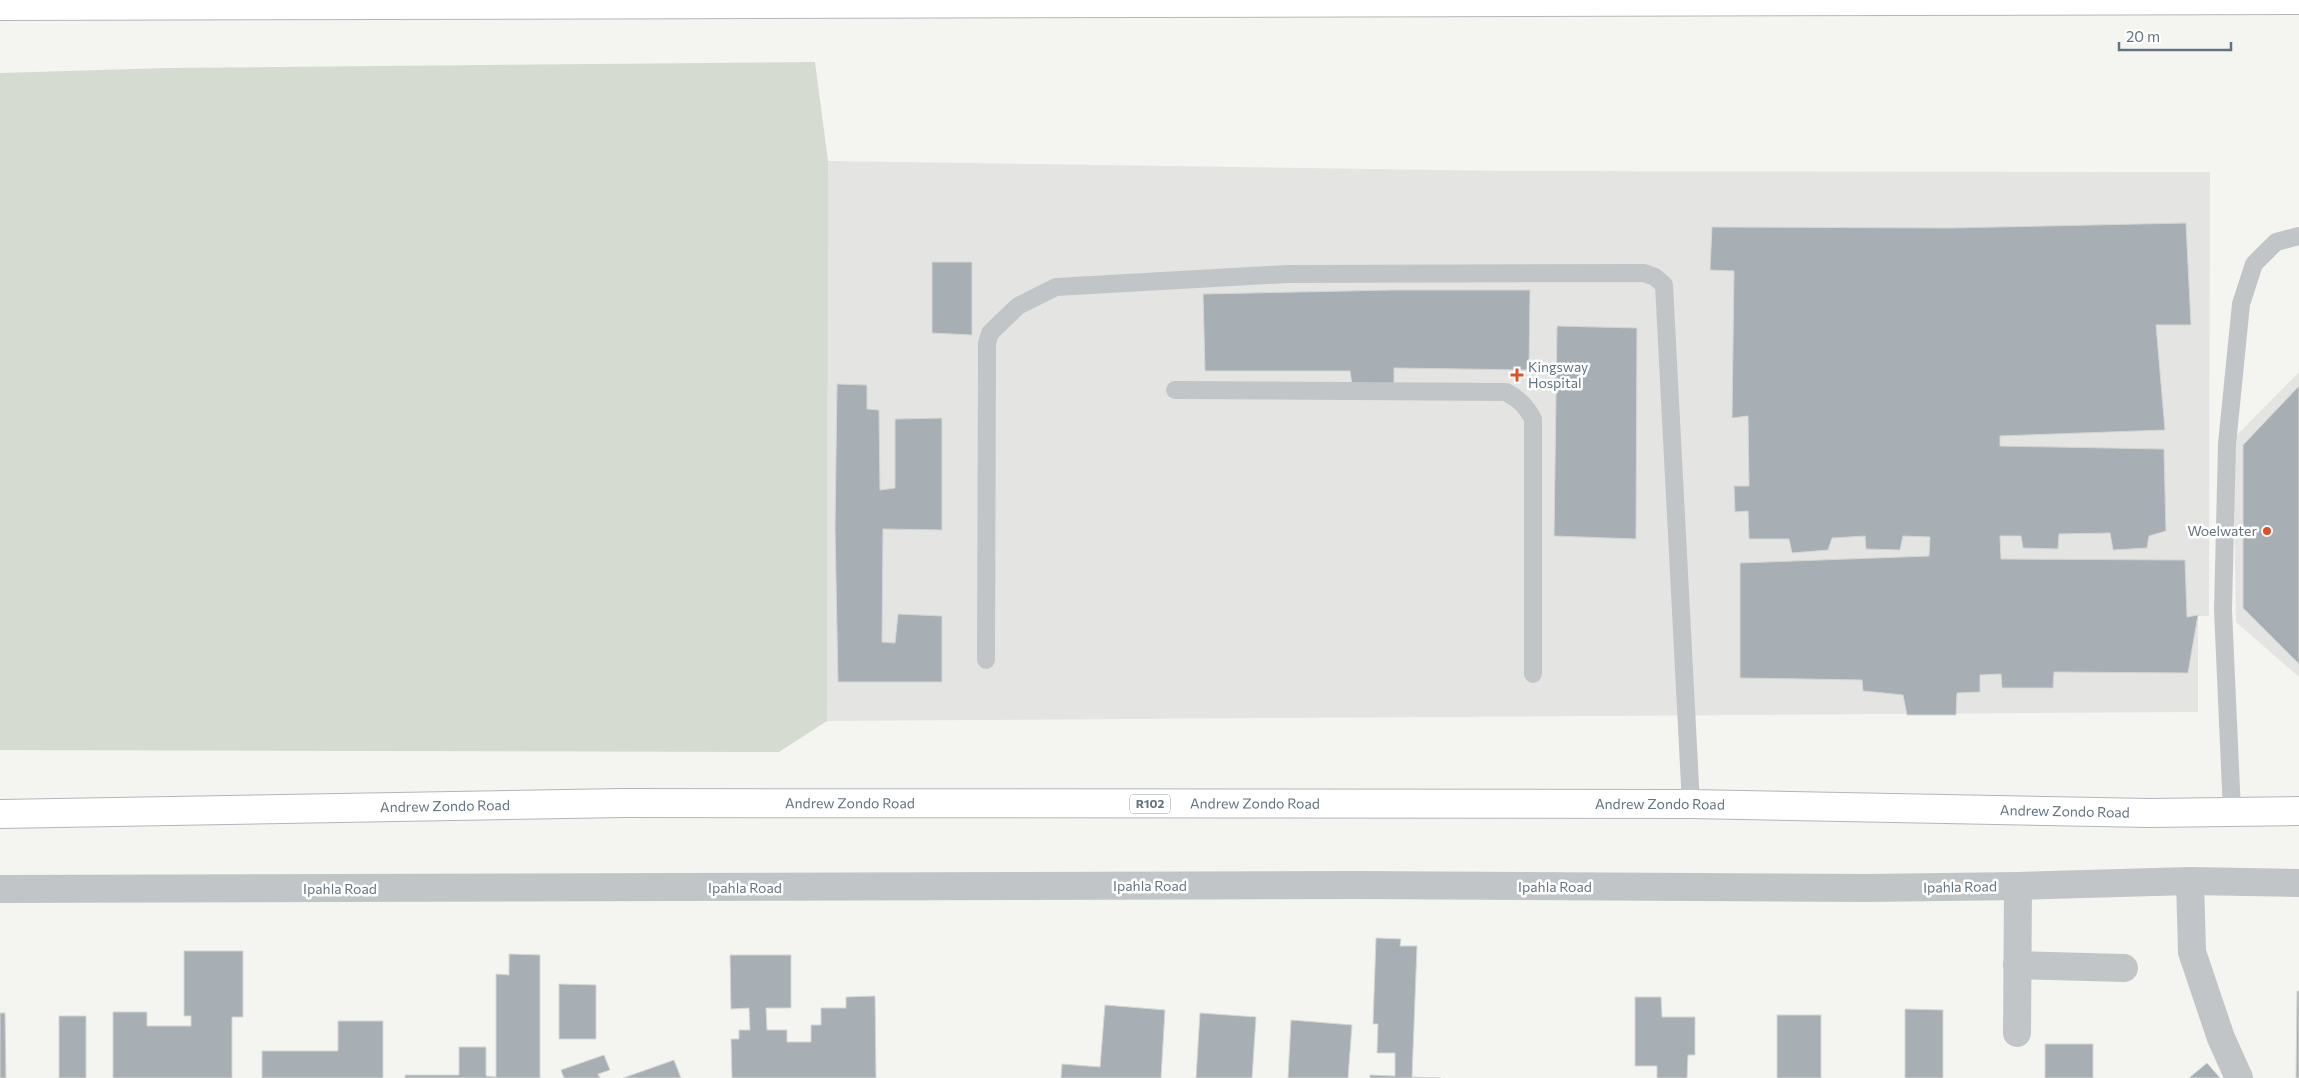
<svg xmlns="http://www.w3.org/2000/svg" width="2299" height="1078" font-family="Commissioner,sans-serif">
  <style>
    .built { fill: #e4e5e3 }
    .green { fill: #d5dbd1 }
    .building { fill: #a8afb4; stroke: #d5d5d3 }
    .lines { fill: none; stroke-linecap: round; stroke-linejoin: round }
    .primary-casing { stroke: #b2b6ba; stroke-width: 30 }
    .highway-casing { stroke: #b4b7ba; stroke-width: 30 }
    .lane { stroke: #c2c5c8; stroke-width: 18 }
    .street { stroke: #c2c5c8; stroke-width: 28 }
    .primary { stroke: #fff; stroke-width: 28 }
    .highway { stroke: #fff; stroke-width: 28 }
    .poi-dot { fill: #dd5226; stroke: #fff; stroke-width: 2 }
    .labels { text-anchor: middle; stroke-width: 5; stroke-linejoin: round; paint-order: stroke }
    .shield { fill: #fff; stroke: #929da6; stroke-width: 1 }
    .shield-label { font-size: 12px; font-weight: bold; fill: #647380 }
    .poi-label { font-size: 14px; fill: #647380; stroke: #fff; text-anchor: start }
    .street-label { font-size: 14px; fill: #647380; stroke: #fff }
  </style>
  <rect width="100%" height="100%" fill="#f4f4f0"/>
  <!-- built -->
  <g class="built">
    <path d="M828 161 1507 171 2210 172 2209 616H2198V712L827 721 824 284Z"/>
    <path d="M2299 372V677L2236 622 2233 439Z"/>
  </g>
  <!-- green -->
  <path class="green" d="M815 62 828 161 827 721 779 752 0 750V73L168 68Z"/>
  <!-- building -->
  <g class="building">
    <path d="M2186 223 2191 325H2156L2165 430 2000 436V446L2164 449 2166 531 2149 536 2147 548 2113 550 2110 533 2059 534 2058 549 2023 548 2021 536H2000L2001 559 2185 560 2187 617 2198 615 2188 673 2054 672 2053 688H2002L2001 674 1980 675V692L1957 693 1956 715H1907L1903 695 1863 691 1862 680 1740 678V563L1929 556 1930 537 1903 536 1900 550 1866 549 1865 536 1832 538 1828 550 1792 553 1789 539H1749L1748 511 1735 512 1734 486H1749L1748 416 1732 418 1734 271 1710 270 1712 227 1950 228Z"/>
    <path d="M932 262H972V335L932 333Z"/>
    <path d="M1393 290H1530L1529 370 1394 368V385L1352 384 1350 371H1205L1203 294Z"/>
    <path d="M1557 326 1637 328 1636 539 1554 536Z"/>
    <path d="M837 384 867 385V409L879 410 880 490 895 488V419L942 418V530L883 529 882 642 895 643 898 614 942 616V682H838L835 528Z"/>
    <path d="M2299 386V664L2243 608V445Z"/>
    <path d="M1376 938 1401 939 1400 946H1417L1412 1077 1441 1078H1370V1075L1395 1076V1053H1377L1378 1024H1373Z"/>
    <path d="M184 951H243V1017H232V1078H113V1012H147V1026H191V1016H184Z"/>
    <path d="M509 954 540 955V1078H405V1075H459V1047H486V1076L496 1077V974L509 975Z"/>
    <path d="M730 955H791V1008H766L767 1030H787V1042H811V1025H821V1008H846V997L875 996 876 1078H732L731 1039H739V1030H750L749 1008 731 1009Z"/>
    <path d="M559 984 596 985V1039H559Z"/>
    <path d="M2297 991H2299V1078H2296Z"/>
    <path d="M1635 997H1661L1662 1017H1695V1055H1688L1687 1078H1657V1066H1635Z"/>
    <path d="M1105 1005 1165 1010 1161 1078H1061L1062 1064 1100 1067Z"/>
    <path d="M1905 1009 1943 1010V1078H1905Z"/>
    <path d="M0 1013H5L6 1078H0Z"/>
    <path d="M1200 1013 1256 1017 1252 1078H1196Z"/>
    <rect x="1777" y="1015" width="44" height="63"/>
    <rect x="59" y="1016" width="27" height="62"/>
    <path d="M1291 1020 1352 1025 1348 1078H1288Z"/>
    <path d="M338 1021H383V1078H262V1051H338Z"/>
    <rect x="2045" y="1044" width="48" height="34"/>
    <path d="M604 1055 610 1070 598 1074 600 1078H564L561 1070Z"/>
    <path d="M674 1060 681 1078H623Z"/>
    <path d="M2207 1063 2220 1078H2189Z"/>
  </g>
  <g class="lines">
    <defs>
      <g id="primary">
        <path id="s1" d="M0 814 623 803 1691 804 2149 813 2299 811"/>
      </g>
      <path id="highway" d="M0 6 2299 0"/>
    </defs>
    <!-- primary casing -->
    <use href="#primary" class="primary-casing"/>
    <!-- highway casing -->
    <use href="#highway" class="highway-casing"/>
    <!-- lane -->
    <g class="lane">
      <path d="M1175 390 1506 392C1519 399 1526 406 1533 419V674"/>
      <path d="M986 660 987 343 990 333 1018 306 1056 287 1287 274 1644 273 1655 277 1664 285 1691 804"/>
      <path d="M2232 812 2223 610 2227 444 2241 304 2254 264 2276 242 2299 236"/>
    </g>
    <!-- street -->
    <g class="street">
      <path d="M2190 881 2192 952 2221 1038 2239 1078"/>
      <path d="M0 889 1356 885 1866 888 2018 886 2190 881 2299 883"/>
      <path d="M2017 965 2124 968"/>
      <path d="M2017 1033 2018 886"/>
    </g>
    <!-- primary -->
    <use href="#primary" class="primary"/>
    <!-- highway -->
    <use href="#highway" class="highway"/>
  </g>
  <!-- markers -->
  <g class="poi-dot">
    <path d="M1514.5 367.5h5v5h5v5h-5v5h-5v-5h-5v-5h5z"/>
    <circle cx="2267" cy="531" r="5"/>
  </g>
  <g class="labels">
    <!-- shield labels -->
    <rect class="shield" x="1130" y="794.5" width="40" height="19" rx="4"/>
    <g class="shield-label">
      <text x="1150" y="808">R102</text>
    </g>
    <!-- poi labels -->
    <g class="poi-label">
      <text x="1528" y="372">Kingsway<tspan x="1528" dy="16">Hospital</tspan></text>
      <text x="2257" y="536" text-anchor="end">Woelwater</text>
    </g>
    <!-- street labels -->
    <g class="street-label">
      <text dy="5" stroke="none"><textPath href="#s1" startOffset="850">Andrew Zondo Road</textPath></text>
      <text dy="5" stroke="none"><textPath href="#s1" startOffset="1255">Andrew Zondo Road</textPath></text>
      <text dy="5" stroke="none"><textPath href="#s1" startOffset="1660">Andrew Zondo Road</textPath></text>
      <text dy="5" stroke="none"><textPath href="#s1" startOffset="445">Andrew Zondo Road</textPath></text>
      <text dy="5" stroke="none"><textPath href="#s1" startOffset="2065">Andrew Zondo Road</textPath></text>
      <text x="1150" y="891">Ipahla Road</text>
      <text x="1555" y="892">Ipahla Road</text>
      <text transform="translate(1960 887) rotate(-1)" y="5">Ipahla Road</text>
      <text x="745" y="893">Ipahla Road</text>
      <text x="340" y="894">Ipahla Road</text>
    </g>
  </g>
  <!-- scale -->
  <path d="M2119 42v8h112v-8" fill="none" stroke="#647380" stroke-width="2.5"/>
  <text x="2126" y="42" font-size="15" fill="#647380" stroke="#ffffff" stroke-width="4" paint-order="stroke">20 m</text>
</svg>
